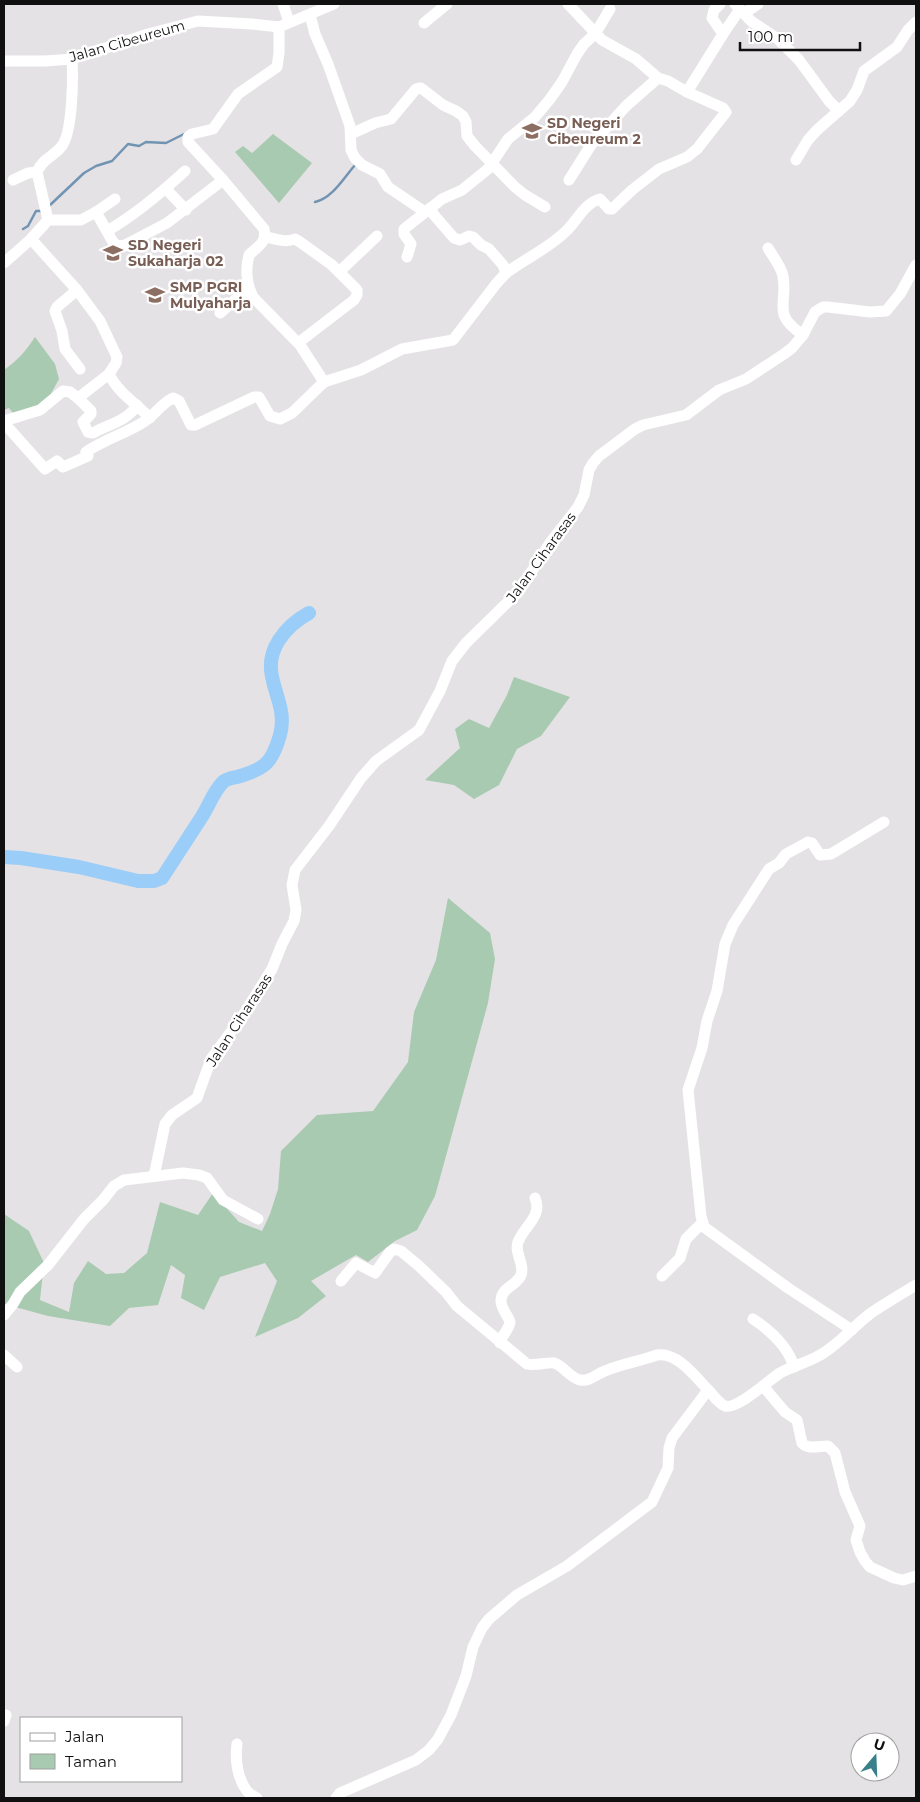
<svg xmlns="http://www.w3.org/2000/svg" width="920" height="1802" font-family="Montserrat,sans-serif">
  <style>
    .green { fill: #a8cab0 }
    .lines { fill: none; stroke-linecap: round; stroke-linejoin: round }
    .stream { stroke: #7194b2; stroke-width: 2.5 }
    .river { stroke: #9acdf7; stroke-width: 14 }
    .minor { stroke: #fff; stroke-width: 11 }
    .labels { text-anchor: middle; stroke-width: 5; stroke-linejoin: round; paint-order: stroke }
    .street-label { font-size: 14px; fill: #111011; stroke: #fff }
    .education-label { font-size: 14px; font-weight: bold; fill: #785e54; stroke: #fff; text-anchor: start }
  </style>
  <rect width="100%" height="100%" fill="#e5e2e6"/>
  <!-- green -->
  <g class="green">
    <path d="M273 134 312 163 279 203 235 152 243 146 252 153Z"/>
    <path d="M35 337 55 364 59 379 47 401 16 417 9 408 4 410V370C17 361 26 351 35 337Z"/>
    <path d="M514 677 570 697 541 736 517 749 499 785 474 799 454 785 425 780 460 748 455 729 469 719 489 728 507 695Z"/>
    <path d="M448 898 490 933 495 959 488 1003 435 1196 417 1230 395 1241 368 1262 356 1255 311 1281 326 1296 298 1318 255 1337 277 1281 265 1263 220 1277 204 1310 181 1298 185 1275 171 1265 158 1305 129 1308 110 1326 48 1316 4 1304V1214L29 1231 44 1263 40 1300 69 1312 74 1283 88 1261 106 1274 124 1273 147 1253 160 1202 198 1215 213 1193 239 1222 262 1231 270 1214 278 1189 281 1151 317 1115 373 1111 408 1062 414 1012 436 960Z"/>
  </g>
  <g class="lines">
    <!-- stream -->
    <g class="stream">
      <path d="M315 202C333 198 344 177 356 164"/>
      <path d="M49 206 84 173 96 166 112 161 128 144 139 146 146 142 166 143 184 134"/>
      <path d="M23 229 28 226 36 211H42"/>
    </g>
    <!-- river -->
    <path class="river" d="M4 857 21 858 79 867 138 881H154L162 878C175 858 188 838 201 818 209 806 213 792 223 782 226 779 232 778 237 777 264 769 272 764 280 735 290 699 256 676 279 640 287 628 296 620 309 613"/>
    <!-- minor -->
    <g class="minor">
      <path d="M283 4 289 22"/>
      <path d="M568 4 602 40 636 59 658 78 668 81 687 92 723 34 712 18 714 10 720 4"/>
      <path d="M735 4 751 21 778 39 799 60 829 101 839 111"/>
      <path d="M745 13 758 4"/>
      <path d="M310 15 315 34 328 64 350 126 351 150 355 158 362 165 380 174 388 187 425 212"/>
      <path d="M424 23 447 4"/>
      <path d="M279 27V53L277 67 238 94 213 129 192 134 188 137V142L223 180 264 229C267 243 258 246 249 255 245 270 246 283 253 297L300 345 324 382 361 370 402 349 453 340 496 284 506 273 503 265 489 249 481 245 473 237 469 236 460 240 454 238 434 215 430 208"/>
      <path d="M723 34 740 9"/>
      <path d="M4 61H45L72 59 148 34 198 21 252 24 279 27 334 4"/>
      <path d="M351 134 375 123 391 119 416 89 421 88 443 105 456 111 463 116 466 122 467 136 475 146 515 187 525 195 545 207"/>
      <path d="M796 160 808 140 817 130 850 101 857 90 864 71 897 47 908 30 916 22"/>
      <path d="M13 180 28 173 37 172"/>
      <path d="M569 180 591 145 626 106 658 78"/>
      <path d="M166 189 186 210"/>
      <path d="M96 212 113 242 116 245 123 246 167 223 223 180"/>
      <path d="M48 220 37 172C42 159 53 157 61 147 73 134 73 77 72 59"/>
      <path d="M107 231C135 215 161 193 185 171"/>
      <path d="M266 237C276 239 285 243 295 239L300 242 332 265 357 290V295L354 300 298 343"/>
      <path d="M31 239 77 290 100 321 117 357 116 363 109 374C118 393 136 403 150 418"/>
      <path d="M768 248C773 257 781 266 783 276 788 306 771 313 803 335"/>
      <path d="M407 257 411 244 404 234V229L442 199 462 190 488 169 508 139 535 117 550 99 562 82 577 54 584 44 595 34 610 9"/>
      <path d="M4 263 31 239 48 220H81L96 212 115 199"/>
      <path d="M339 272 377 236"/>
      <path d="M506 273C525 259 547 249 564 233 576 223 584 203 600 199L609 209H612L632 190 659 169 687 157 697 149 726 112 723 108 687 92"/>
      <path d="M77 290 57 307 55 311 62 331 65 349 80 369"/>
      <path d="M220 313 249 288"/>
      <path d="M109 374 78 398 91 411V414L83 422 88 432 93 433C107 425 129 420 137 405"/>
      <path d="M4 421 40 410 63 391 70 392 78 398"/>
      <path d="M4 423 45 469 57 461 63 467 88 456 86 452C104 440 124 434 142 423 154 417 160 404 173 398L179 401 191 425H195L254 397H259L270 416 280 419 292 413 324 382"/>
      <path d="M154 1176 165 1124 172 1115 197 1098 211 1059 244 1014 272 969 282 944 294 921 296 910 292 885 295 870 329 826 361 778 376 761 419 730 440 691 452 661 466 643 519 591 550 543 578 507 584 495 589 470 593 463 599 456 635 429 643 425 686 415 719 390 746 379 784 354 792 348 803 335 815 312 823 307H828L870 312 886 311 900 294 916 265"/>
      <path d="M662 1276 680 1258 686 1239 702 1223"/>
      <path d="M341 1281 356 1263 375 1273 390 1252 394 1249 401 1251 419 1266 446 1292 457 1306 527 1364C536 1366 545 1362 554 1363 564 1366 570 1378 580 1380 590 1382 596 1374 605 1371 622 1364 640 1361 657 1355 678 1351 698 1380 711 1393 715 1398 720 1404 725 1406 737 1410 769 1380 780 1373 794 1365 811 1362 825 1352 842 1341 855 1325 871 1313 886 1303 901 1294 916 1285"/>
      <path d="M4 1315 13 1304 20 1292 48 1265 84 1219 103 1200 114 1186 124 1180 183 1173 199 1175 207 1178 223 1200 258 1219"/>
      <path d="M753 1319C771 1331 788 1346 794 1367"/>
      <path d="M852 1330 788 1288 704 1227 701 1216 688 1090 702 1048 707 1021 717 991 725 944 733 925 769 869 779 863 786 854 808 842 812 843 820 855 831 854 884 822"/>
      <path d="M500 1343C502 1334 509 1330 510 1322 508 1315 501 1309 501 1301 501 1287 517 1286 521 1275 525 1264 514 1253 518 1242 524 1226 543 1216 535 1198"/>
      <path d="M4 1355 17 1367"/>
      <path d="M763 1386 785 1412 797 1420 802 1443C808 1450 819 1446 828 1446L835 1453 845 1492 860 1526 856 1540 860 1552 865 1561 870 1567 894 1578 903 1580 916 1576"/>
      <path d="M4 1721 6 1715"/>
      <path d="M237 1744C235 1759 237 1778 247 1791 249 1794 254 1796 257 1798"/>
      <path d="M336 1798 340 1793 416 1760 429 1750 438 1739 451 1715 466 1676 473 1647 482 1628 489 1619 517 1595 567 1566 652 1502 668 1468 669 1448 672 1438 708 1390"/>
    </g>
  </g>
  <!-- icons -->
  <defs>
    <symbol id="school-bare" viewBox="-9 -9 18 18"><path d="M0-5L7-2L0 1L-7-2ZM-4 1L0 2.5L4 1V4Q0 6-4 4Z" fill="#8d6e63" stroke="#fff" stroke-width="2.5" paint-order="stroke"/></symbol>
  </defs>
  <g fill-rule="evenodd">
    <use href="#school-bare" x="518" y="117" width="28" height="28"/>
    <use href="#school-bare" x="99" y="239" width="28" height="28"/>
    <use href="#school-bare" x="141" y="281" width="28" height="28"/>
  </g>
  <g class="labels">
    <!-- street labels -->
    <g class="street-label">
      <text transform="translate(127 41) rotate(-16)" y="5">Jalan Cibeureum</text>
      <text transform="translate(541 557) rotate(-54)" y="5">Jalan Ciharasas</text>
      <text transform="translate(239 1020) rotate(-57)" y="5">Jalan Ciharasas</text>
    </g>
    <!-- education labels -->
    <g class="education-label">
      <text x="547" y="128">SD Negeri<tspan x="547" dy="16">Cibeureum 2</tspan></text>
      <text x="128" y="250">SD Negeri<tspan x="128" dy="16">Sukaharja 02</tspan></text>
      <text x="170" y="292">SMP PGRI<tspan x="170" dy="16">Mulyaharja</tspan></text>
    </g>
  </g>
  <!-- border -->
  <rect width="920" height="1802" fill="none" stroke="#111011" stroke-width="10"/>
  <!-- legend -->
  <rect x="20" y="1717" width="162" height="65" fill="#ffffff" stroke="#a09fa0"/>
  <rect x="30" y="1733" width="25" height="8" fill="#ffffff" stroke="#a09fa0"/>
  <text x="65" y="1742" font-size="15" fill="#111011">Jalan</text>
  <rect x="30" y="1754" width="25" height="15" fill="#a8cab0" stroke="#a09fa0"/>
  <text x="65" y="1767" font-size="15" fill="#111011">Taman</text>
  <!-- north arrow -->
  <g transform="translate(875 1757) rotate(19)"><circle r="24" fill="#ffffff" stroke="#a09fa0"/>
  <path d="M0-4L9 19L0 12L-9 19Z" fill="#39808a"/>
  <text y="-8" font-size="14" font-weight="bold" text-anchor="middle" fill="#111011">U</text>
  </g>
  <!-- scale -->
  <path d="M740 42v8h120v-8" fill="none" stroke="#111011" stroke-width="2.5"/>
  <text x="748" y="42" font-size="15" fill="#111011" stroke="#ffffff" stroke-width="4" paint-order="stroke">100 m</text>
</svg>
